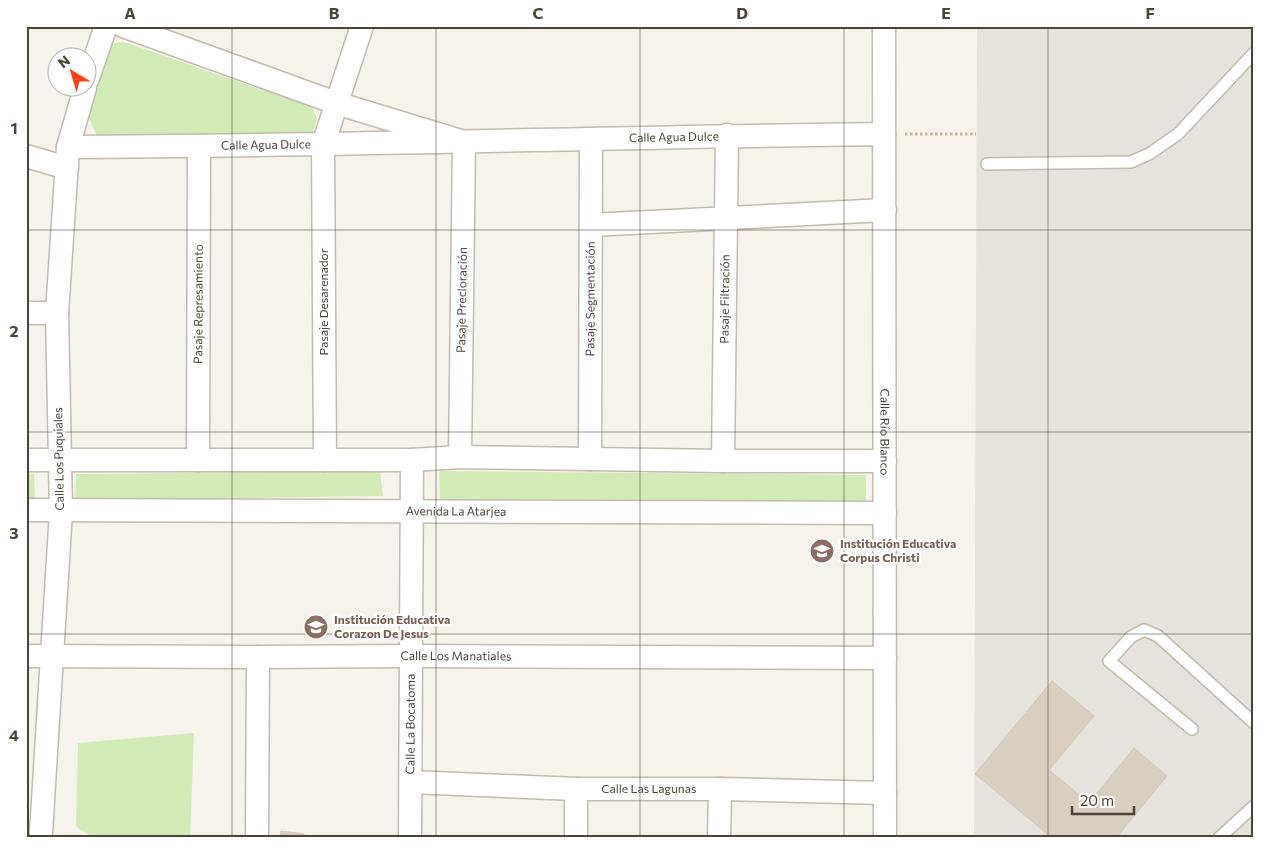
<svg xmlns="http://www.w3.org/2000/svg" width="1280" height="864" font-family="Commissioner,sans-serif">
  <style>
    .industrial { fill: #e6e2dd }
    .green { fill: #d2eab5 }
    .building { fill: #d8cfc1; stroke: #d3c7b4 }
    .lines { fill: none; stroke-linecap: round; stroke-linejoin: round }
    .lane-casing { stroke: #c2bbae; stroke-width: 14 }
    .street-casing { stroke: #c2bbae; stroke-width: 25 }
    .path { stroke: #c4b79f; stroke-width: 3; stroke-dasharray: 2.5 2.5; stroke-linecap: butt }
    .lane { stroke: #fff; stroke-width: 11 }
    .street { stroke: #fff; stroke-width: 22 }
    .grid { fill: none; stroke: #4b4439; stroke-width: 1; stroke-opacity: 0.55 }
    .labels { text-anchor: middle; stroke-width: 4.5; stroke-linejoin: round; paint-order: stroke }
    .street-label { font-size: 12px; fill: #4b4439; stroke: #fff }
    .education-label { font-size: 12px; font-weight: bold; fill: #785e54; stroke: #fff; text-anchor: start }
    .neatline { fill: none; stroke: #4b4439; stroke-width: 2 }
    .grid-label { font-size: 16px; text-anchor: middle; font-weight: bold; fill: #4b4439 }
  </style>
  <rect width="100%" height="100%" fill="#f6f3ec"/>
  <!-- industrial -->
  <path class="industrial" d="M977 26H1254V838H974Z"/>
  <!-- green -->
  <g class="green">
    <path d="M119 42 127 43 312 107 317 118 312 136 103 137 96 134 87 114 107 53 112 44Z"/>
    <path d="M380 471 383 496 75 500 76 474Z"/>
    <path d="M439 471 866 475V503L440 501Z"/>
    <path d="M26 473 34 474 35 498H26Z"/>
    <path d="M194 733 190 838H95L76 827 78 743Z"/>
  </g>
  <!-- building -->
  <g class="building">
    <path d="M1052 681 1094 716 1049 770 1089 803 1134 748 1167 776 1116 838H1052L975 774Z"/>
    <path d="M281 831 304 834V838H280Z"/>
  </g>
  <g class="lines">
    <defs>
      <g id="lane">
        <path d="M987 164 1131 162 1149 154 1178 134 1254 53"/>
        <path d="M1192 729 1109 661 1131 637 1144 630 1158 636 1254 723"/>
        <path d="M1219 838 1254 806"/>
      </g>
      <g id="street">
        <path d="M123 26 336 103 464 142 460 457"/>
        <path id="s1" d="M884 26 885 838"/>
        <path d="M88 78 106 26"/>
        <path id="s2" d="M68 147C340 146 612 137 884 134"/>
        <path d="M26 156 67 168"/>
        <path d="M591 225 885 210"/>
        <path d="M26 313H57"/>
        <path id="s3" d="M590 459 591 140"/>
        <path d="M26 460H412L460 457 723 461H885"/>
        <path id="s4" d="M198 460 199 146"/>
        <path d="M325 460 323 145 362 26"/>
        <path id="s5" d="M723 461 727 135"/>
        <path id="s6" d="M26 510 885 513"/>
        <path id="s7" d="M26 656 258 657 411 656 885 658"/>
        <path id="s8" d="M411 782 576 789H720L885 793"/>
        <path d="M41 833 61 511 57 313 68 147 85 88"/>
        <path d="M257 838 258 657"/>
        <path id="s9" d="M410 838 412 460"/>
        <path d="M576 838V789"/>
        <path d="M719 838 720 789"/>
      </g>
    </defs>
    <!-- lane casing -->
    <use href="#lane" class="lane-casing"/>
    <!-- street casing -->
    <use href="#street" class="street-casing"/>
    <!-- path -->
    <path class="path" d="M905 134H976"/>
    <!-- lane -->
    <use href="#lane" class="lane"/>
    <!-- street -->
    <use href="#street" class="street"/>
  </g>
  <!-- grid -->
  <path class="grid" d="M232 26V838M436 26V838M640 26V838M844 26V838M1048 26V838M26 230H1254M26 432H1254M26 634H1254"/>
  <!-- icons -->
  <defs>
    <symbol id="school-disc" viewBox="-11 -11 22 22"><circle r="9.5" fill="#8d6e63" stroke="#fff"/><path d="M0-5L7-2L0 1L-7-2ZM-4 1L0 2.5L4 1V4Q0 6-4 4Z" fill="#fff"/></symbol>
  </defs>
  <g fill-rule="evenodd">
    <use href="#school-disc" x="808" y="537" width="28" height="28"/>
    <use href="#school-disc" x="302" y="613" width="28" height="28"/>
  </g>
  <g class="labels">
    <!-- street labels -->
    <g class="street-label">
      <text dy="4" stroke="none"><textPath href="#s2" startOffset="606">Calle Agua Dulce</textPath></text>
      <text dy="4" stroke="none"><textPath href="#s2" startOffset="198">Calle Agua Dulce</textPath></text>
      <text dy="4" stroke="none"><textPath href="#s5" startOffset="162">Pasaje Filtración</textPath></text>
      <text dy="4" stroke="none"><textPath href="#s3" startOffset="160">Pasaje Segmentación</textPath></text>
      <text transform="translate(462 300) rotate(-89)" y="4">Pasaje Precloración</text>
      <text transform="translate(324 302) rotate(-90)" y="4">Pasaje Desarenador</text>
      <text dy="4" stroke="none"><textPath href="#s4" startOffset="156">Pasaje Represamiento</textPath></text>
      <text dy="4" stroke="none"><textPath href="#s1" startOffset="406">Calle Río Blanco</textPath></text>
      <text transform="translate(59 459) rotate(-91)" y="4">Calle Los Puquiales</text>
      <text dy="4" stroke="none"><textPath href="#s6" startOffset="430">Avenida La Atarjea</textPath></text>
      <text dy="4" stroke="none"><textPath href="#s7" startOffset="430">Calle Los Manatiales</textPath></text>
      <text dy="4" stroke="none"><textPath href="#s9" startOffset="114">Calle La Bocatoma</textPath></text>
      <text dy="4" stroke="none"><textPath href="#s8" startOffset="238">Calle Las Lagunas</textPath></text>
    </g>
    <!-- education labels -->
    <g class="education-label">
      <text x="840" y="548">Institución Educativa<tspan x="840" dy="14">Corpus Christi</tspan></text>
      <text x="334" y="624">Institución Educativa<tspan x="334" dy="14">Corazon De Jesus</tspan></text>
    </g>
  </g>
  <!-- border -->
  <rect width="1280" height="864" fill="none" stroke="#ffffff" stroke-width="55"/>
  <!-- north arrow -->
  <g transform="translate(72 72) rotate(322)"><circle r="24" fill="#ffffff" stroke="#b7b4b0"/>
  <path d="M0-4L9 19L0 12L-9 19Z" fill="#fc3f1d"/>
  <text y="-8" font-size="14" font-weight="bold" text-anchor="middle" fill="#4b4439">N</text>
  </g>
  <!-- scale -->
  <path d="M1072 806v8h62v-8" fill="none" stroke="#4b4439" stroke-width="2.5"/>
  <text x="1080" y="806" font-size="15" fill="#4b4439" stroke="#ffffff" stroke-width="4" paint-order="stroke">20 m</text>
  <rect x="28" y="28" width="1224" height="808" class="neatline"/>
  <g class="grid-label">
    <text x="130" y="19">A</text>
    <text x="334" y="19">B</text>
    <text x="538" y="19">C</text>
    <text x="742" y="19">D</text>
    <text x="946" y="19">E</text>
    <text x="1150" y="19">F</text>
    <text x="14" y="134">1</text>
    <text x="14" y="337">2</text>
    <text x="14" y="539">3</text>
    <text x="14" y="741">4</text>
  </g>
</svg>
